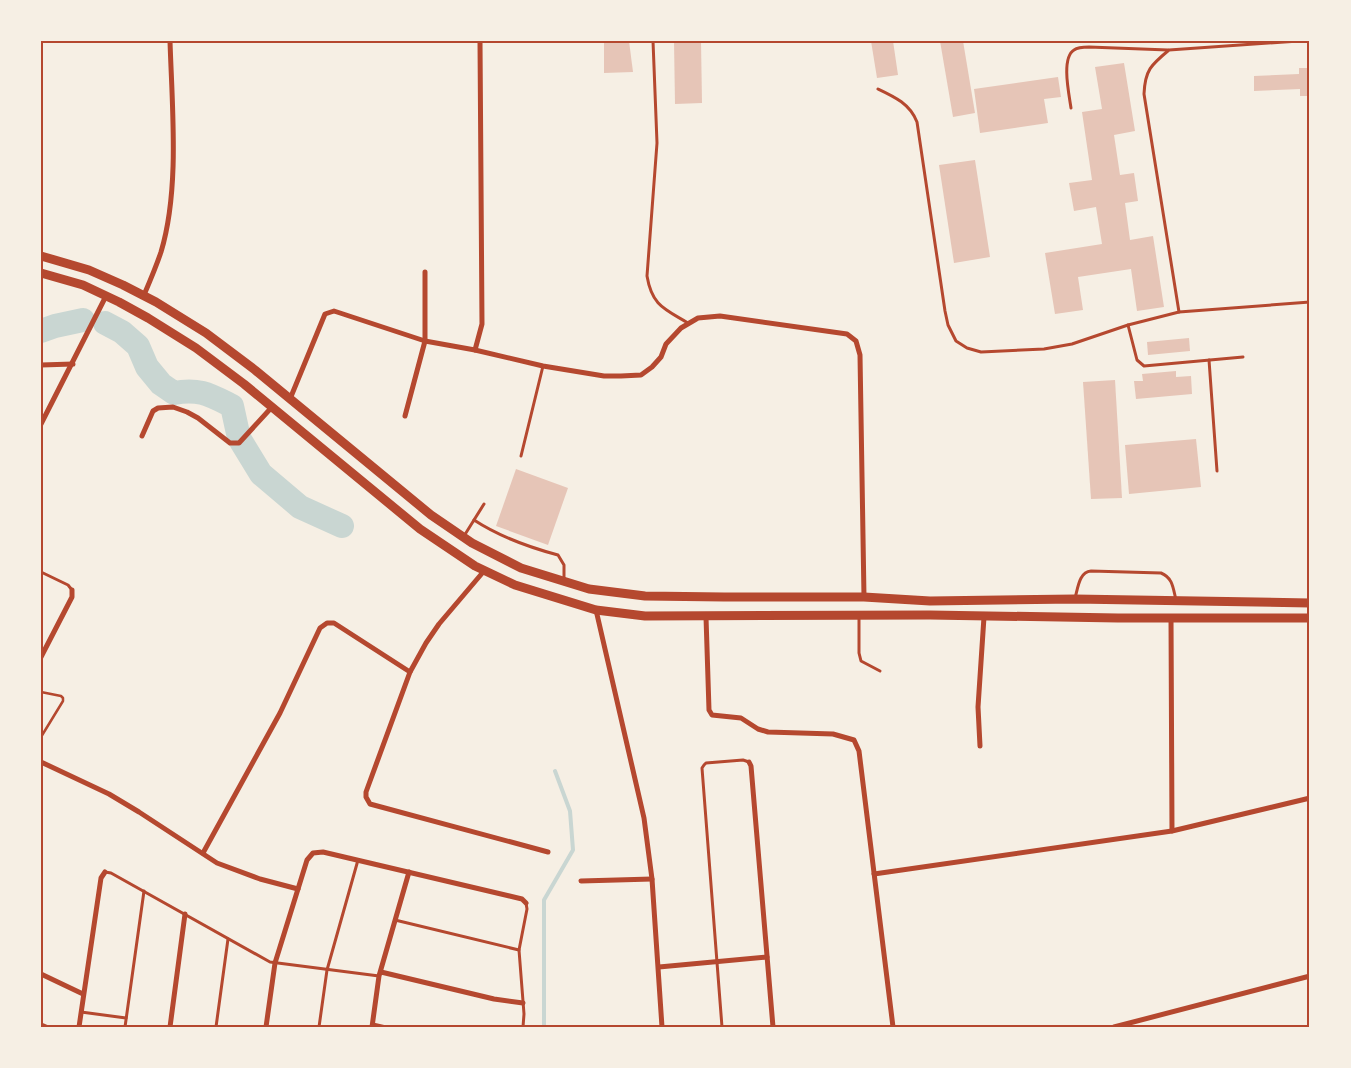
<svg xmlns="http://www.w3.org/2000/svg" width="1351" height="1068" font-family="'IBM Plex Serif',serif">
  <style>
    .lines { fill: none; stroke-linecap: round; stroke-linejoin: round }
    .stream { stroke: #c9d6d2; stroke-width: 4 }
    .river { stroke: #c9d6d2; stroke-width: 24 }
    .building { fill: #e6c5b7 }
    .path { stroke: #b5482f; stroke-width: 2.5 }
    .service { stroke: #b5482f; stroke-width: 3 }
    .minor { stroke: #b5482f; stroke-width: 5 }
    .secondary { stroke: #b5482f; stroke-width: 9 }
    .neatline { fill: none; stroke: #b5482f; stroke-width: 2 }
  </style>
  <rect width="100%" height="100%" fill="#f6efe4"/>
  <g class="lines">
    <!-- stream -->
    <path class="stream" d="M544 1027V900L573 850 570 811 555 771"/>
    <!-- river -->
    <g class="river">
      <path d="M105 323 122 332 138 346 147 367 161 384 174 393C199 388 210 395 232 406L239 438 261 474 300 507 342 526"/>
      <path d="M41 331 55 326 83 320"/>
    </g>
  </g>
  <!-- building -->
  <g class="building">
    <path d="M604 41H629L633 72 604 73Z"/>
    <path d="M674 41H701L702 103 675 104Z"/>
    <path d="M871 41H893L898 75 877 78Z"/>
    <path d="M940 41H963L975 113 953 117Z"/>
    <path d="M1124 63 1135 131 1114 135 1120 175 1134 173 1138 201 1125 203 1130 240 1153 236 1164 307 1137 311 1131 269 1078 277 1083 310 1055 314 1045 253 1102 244 1096 207 1074 211 1069 183 1092 180 1082 112 1102 109 1095 67Z"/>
    <path d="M1299 68H1310V96H1300V89L1254 91V76L1299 74Z"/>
    <path d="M1058 77 1061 97 1044 99 1048 123 980 133 974 89Z"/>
    <path d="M975 160 990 257 954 263 939 165Z"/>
    <path d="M1189 338 1190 351 1148 355 1147 342Z"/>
    <path d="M1176 371V377L1191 376 1192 394 1136 399 1134 381H1143L1142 374Z"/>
    <path d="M1115 380 1122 498 1091 499 1083 382Z"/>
    <path d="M1196 439 1201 487 1129 494 1125 445Z"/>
    <path d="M516 469 568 488 548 545 496 526Z"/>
  </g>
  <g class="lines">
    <!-- path -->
    <path class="path" d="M41 692 61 696 63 698V701L41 737"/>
    <!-- service -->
    <g class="service">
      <path d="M653 41 657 143 647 276C652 306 665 309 688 323"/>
      <path d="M1299 41 1169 50C1151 65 1145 70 1144 94L1179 312 1310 302"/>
      <path d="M878 89C895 97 910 104 917 122L945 311 948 325 956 341 967 348 981 352 1044 349 1072 344 1128 325 1179 312"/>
      <path d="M1071 108C1069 94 1061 58 1074 50 1078 47 1084 47 1089 47L1168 50"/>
      <path d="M1128 325 1137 360 1144 366 1243 357"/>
      <path d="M1209 360 1217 471"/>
      <path d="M521 456 543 366"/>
      <path d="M474 520 484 504"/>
      <path d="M464 536 474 520C500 537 528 547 558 555L564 565V581"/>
      <path d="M41 572 68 585 72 590"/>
      <path d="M1075 598C1078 588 1079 572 1091 571L1161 573C1173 578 1173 588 1176 600"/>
      <path d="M859 617V653L861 661 880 671"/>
      <path d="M105 872 111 873 270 962 379 976"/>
      <path d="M395 920 519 950"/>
      <path d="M81 1012 126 1018"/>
      <path d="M41 1024 48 1027"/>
      <path d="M373 1024 386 1027"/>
      <path d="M125 1027 144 891"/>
      <path d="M216 1027 228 939"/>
      <path d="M319 1027 327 970 358 860"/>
      <path d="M523 1027 524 1014 519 950 527 909 526 903"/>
      <path d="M722 1027 702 768 704 765 706 763 743 760 749 762"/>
    </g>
    <!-- minor -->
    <g class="minor">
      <path d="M144 295C150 281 156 267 161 252 180 189 172 107 170 41"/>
      <path d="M475 350 482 324 480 41"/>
      <path d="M41 365 73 364"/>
      <path d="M290 399 325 314 334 311 425 341 475 350 543 366 604 376H621L641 375 652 367 661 357 666 344 681 328 698 318 720 316 847 334 856 341 860 355 864 597"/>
      <path d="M405 416 425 341V272"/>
      <path d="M41 424 106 296"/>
      <path d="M142 436 153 411 158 408 173 407 187 412 198 418 230 443H239L272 407"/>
      <path d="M484 571 439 624 426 643 410 672 366 792V797L370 804 548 852"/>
      <path d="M596 610 644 818 652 879 662 1027"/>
      <path d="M706 617 709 710 712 715 741 718 758 729 768 732 833 734 854 740 859 751 893 1027"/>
      <path d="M1171 618 1172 831"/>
      <path d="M41 657 72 597V590"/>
      <path d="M980 746 978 707 984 617"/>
      <path d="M41 762 109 794 139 812 217 863 260 879 298 889"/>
      <path d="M749 762 751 766 773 1027"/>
      <path d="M203 853 280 713 320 628 327 623H334L410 672"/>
      <path d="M874 874 1172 831 1310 798"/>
      <path d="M581 881 652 879"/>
      <path d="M659 967 767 957"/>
      <path d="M381 972 494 999 523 1003"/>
      <path d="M41 974 83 994"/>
      <path d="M79 1027 101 878 105 872"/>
      <path d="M170 1027 185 914"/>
      <path d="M266 1027 275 963 307 860 313 853 323 852 522 899 526 903"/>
      <path d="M372 1027 379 976 409 872"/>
      <path d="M1114 1027 1310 976"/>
    </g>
    <!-- secondary -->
    <g class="secondary">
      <path d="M41 256 89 270 123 285 156 302 206 333 255 370 431 515 472 543 521 568 589 589 645 596 724 597H864L930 601 1075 599 1310 603"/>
      <path d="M41 273 83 285 119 302 148 318 196 348 244 384 420 529 475 566 515 585 596 610 645 616 930 615 1118 618H1310"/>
    </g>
  </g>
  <!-- border -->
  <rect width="1351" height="1068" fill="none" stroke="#f6efe4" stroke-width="85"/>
  <rect x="42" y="42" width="1266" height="984" class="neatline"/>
</svg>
